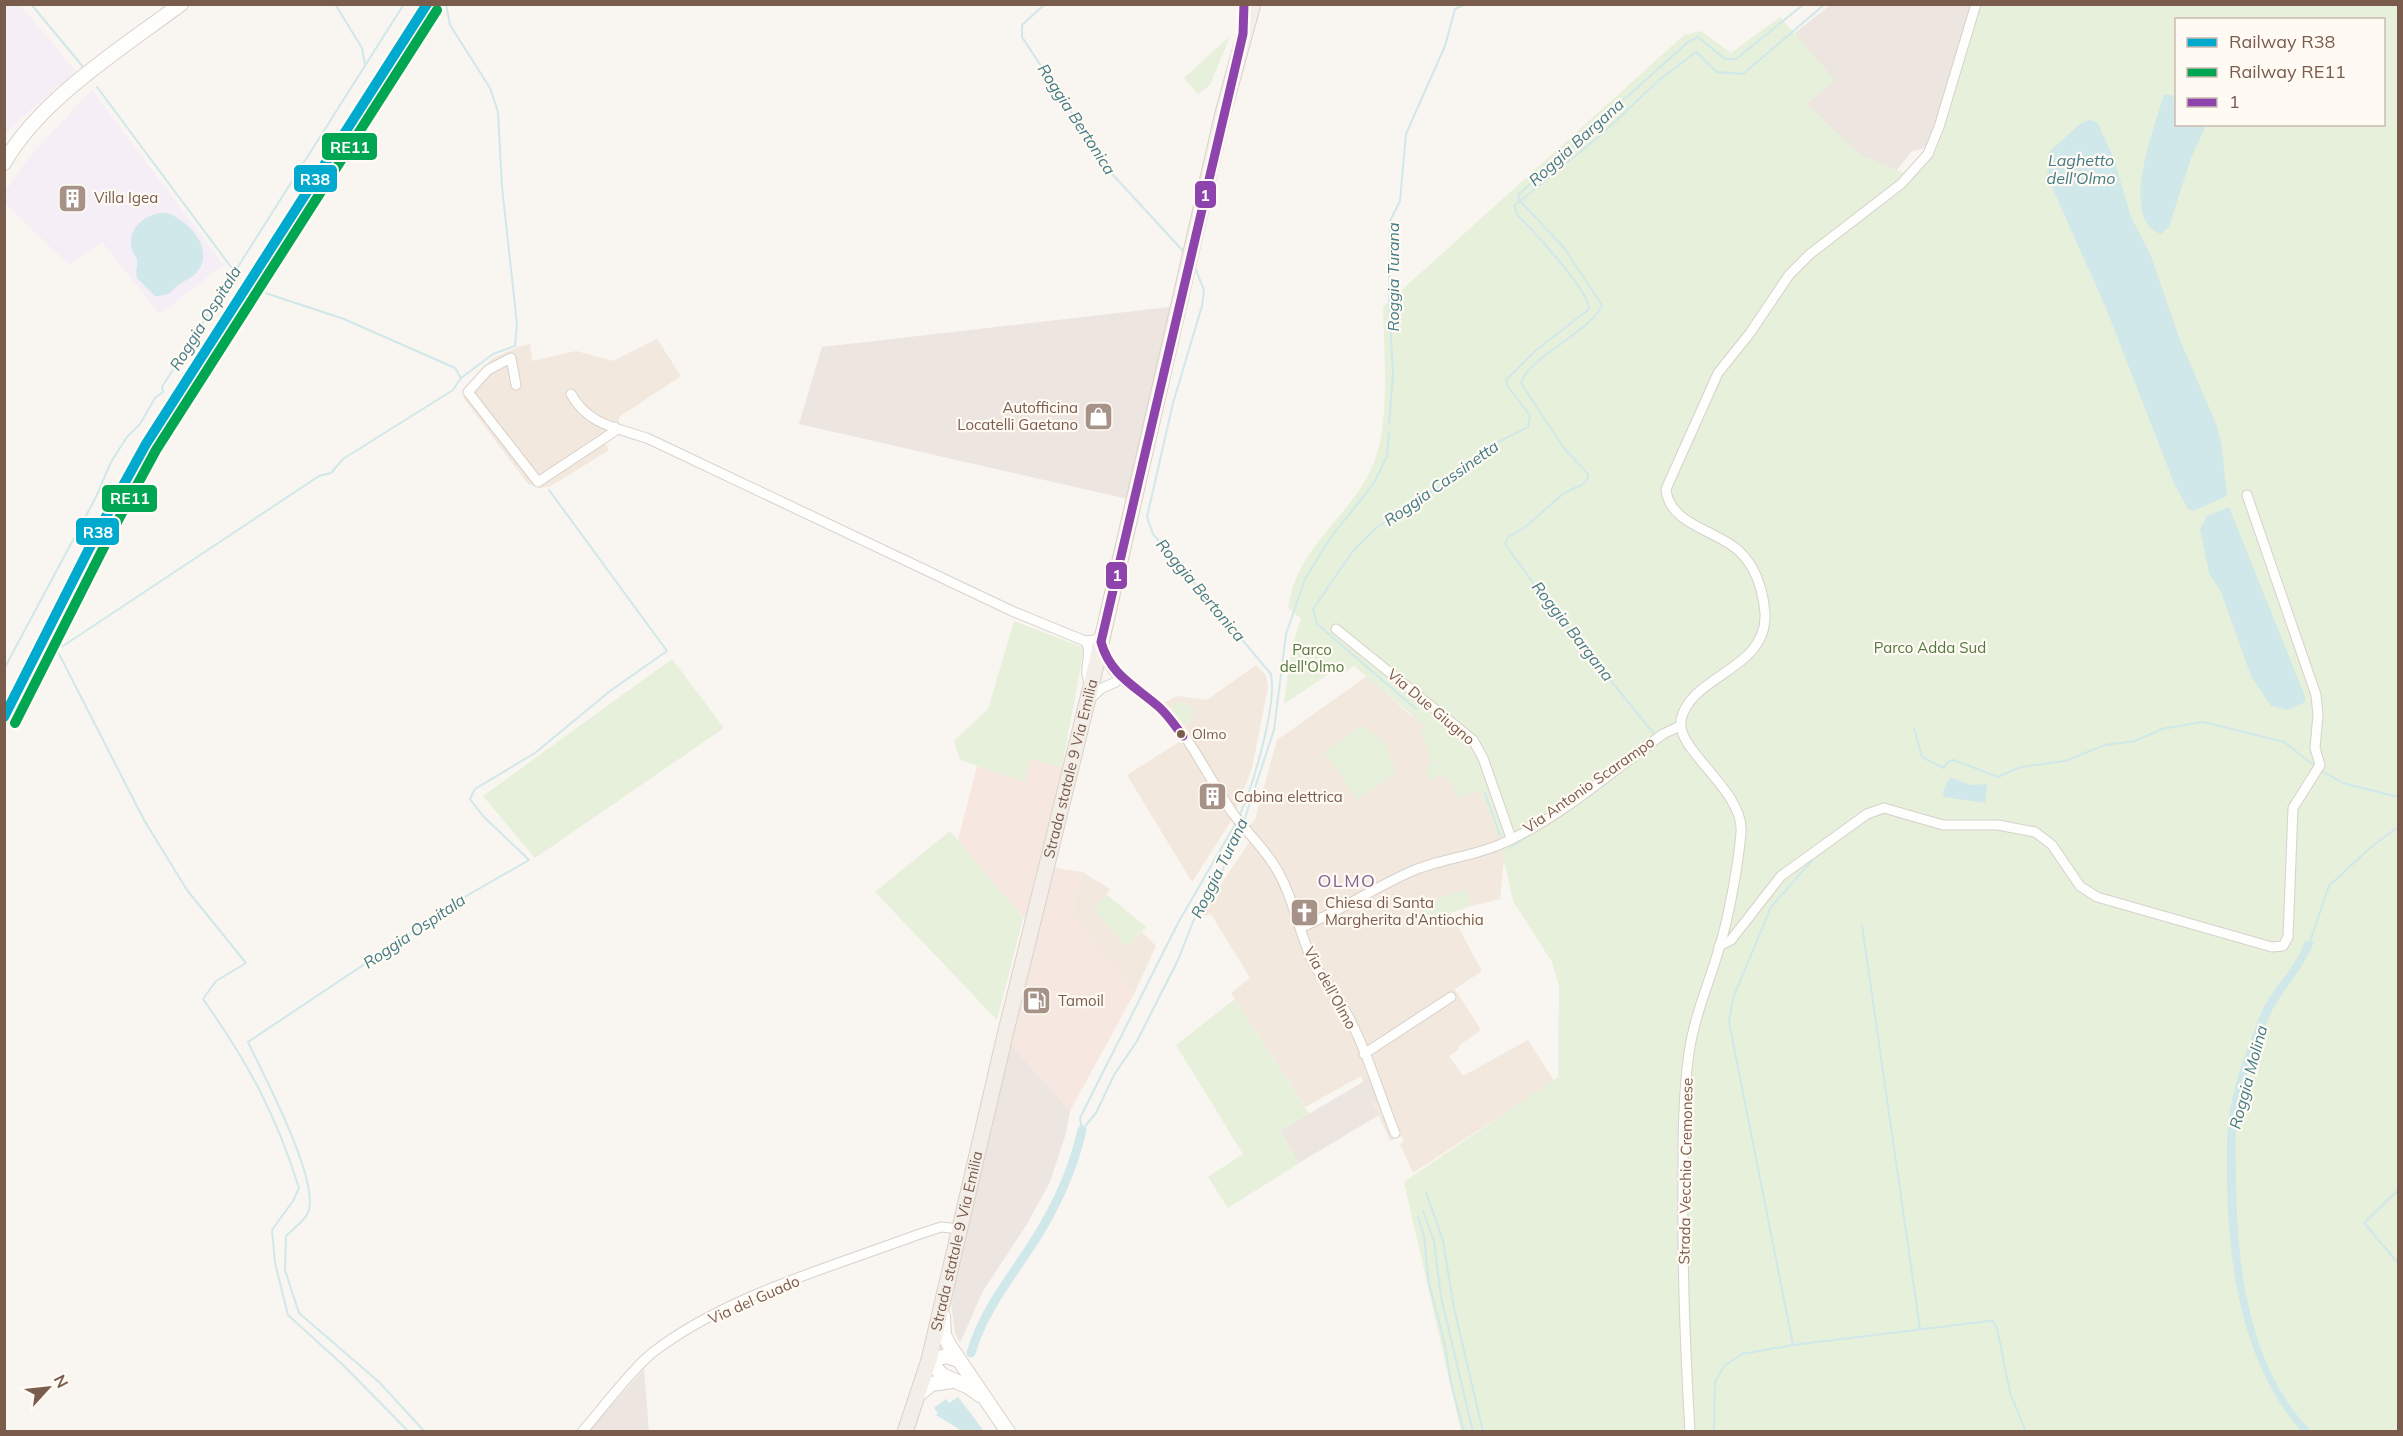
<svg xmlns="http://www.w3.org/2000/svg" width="2403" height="1436" font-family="Mulish,sans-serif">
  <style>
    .residential { fill: #f2e8de }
    .commercial { fill: #f6e8e1 }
    .industrial { fill: #ede5e0 }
    .education { fill: #f6eef6 }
    .green { fill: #e7f0db; fill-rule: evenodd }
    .water { fill: #d0e8ea }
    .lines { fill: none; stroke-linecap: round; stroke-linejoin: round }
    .stream { stroke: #d0e8ea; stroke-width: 2 }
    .canal { stroke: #d0e8ea; stroke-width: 9 }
    .street-casing { stroke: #d7d1cb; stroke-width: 11 }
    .secondary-casing { stroke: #d9d2cb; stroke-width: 16 }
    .primary-casing { stroke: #dad1cc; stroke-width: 17 }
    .street { stroke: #fefefd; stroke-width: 9 }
    .secondary { stroke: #fefefd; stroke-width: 14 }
    .primary { stroke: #f3eee8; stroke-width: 15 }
    .bus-1-casing { stroke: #fffaf3; stroke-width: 14 }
    .bus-1 { stroke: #8e44ad; stroke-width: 9 }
    .rail-1-casing { stroke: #fffaf3; stroke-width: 15 }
    .rail-2-casing { stroke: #fffaf3; stroke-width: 15 }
    .rail-1 { stroke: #00a9ce; stroke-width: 10 }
    .rail-2 { stroke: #00a651; stroke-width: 10 }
    .bus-dot { fill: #7a5c4d; stroke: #fffaf3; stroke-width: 2 }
    .labels { text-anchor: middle; stroke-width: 4.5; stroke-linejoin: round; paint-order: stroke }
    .bus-label { font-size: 14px; fill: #7a5c4d; stroke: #fffaf3; text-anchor: start }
    .poi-label { font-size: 15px; fill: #7a5c4d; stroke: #fffaf3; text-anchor: start }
    .park-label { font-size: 15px; fill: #537a41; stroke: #fffaf3 }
    .street-label { font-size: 15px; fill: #7a5c4d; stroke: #fffaf3 }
    .water-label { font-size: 16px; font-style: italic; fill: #437c86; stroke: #fffaf3 }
    .quarter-label { font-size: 18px; letter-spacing: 1.5px; fill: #846695; stroke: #fffaf3 }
    .line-badge { stroke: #fffaf3; stroke-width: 2 }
    .badge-label { font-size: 16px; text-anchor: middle; font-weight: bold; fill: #fff }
  </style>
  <rect width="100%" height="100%" fill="#f9f5f0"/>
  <!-- residential -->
  <g class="residential">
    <path d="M657 339 681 376 619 417V433L605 443 609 450 551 486 540 488 528 484 464 399 466 386 493 358 521 346 530 344 532 361 576 351 613 361Z"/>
    <path d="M1256 665 1266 676 1268 687 1252 768 1233 818 1192 882 1127 775 1179 742 1170 728 1152 709 1177 696 1207 700Z"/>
    <path d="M1367 676 1411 716 1475 736 1505 851 1500 899 1472 906 1467 890 1428 920 1450 912 1482 971 1455 989 1481 1030 1458 1046 1460 1048 1449 1056 1463 1076 1528 1040 1554 1081 1413 1173 1400 1144 1404 1142 1402 1136 1390 1141 1361 1076 1305 1107 1231 993 1250 978 1211 914 1206 916 1201 913 1251 840 1244 831 1255 820 1277 740Z"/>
    <path d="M1082 872 1110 889 1094 909 1126 946 1142 932 1156 946 1134 994 1072 913Z"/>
  </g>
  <!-- commercial -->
  <g class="commercial">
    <path d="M1030 758 1066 768 1029 919 1023 918 958 840 977 766 1024 781Z"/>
    <path d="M1050 867 1082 872 1072 913 1134 994 1070 1111 1011 1045Z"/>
  </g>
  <!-- industrial -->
  <g class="industrial">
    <path d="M1830 5H1981L1936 146 1912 151 1880 191 1799 109 1795 33Z"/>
    <path d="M1178 306 1132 500 799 424 822 347Z"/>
    <path d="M1011 1045 1070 1111 1066 1133 1050 1182 1027 1224 983 1291 960 1343 955 1333 949 1287Z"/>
    <path d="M1368 1079 1379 1099 1372 1103 1379 1115 1299 1163 1280 1131Z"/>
    <path d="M644 1369 649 1431H588Z"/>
  </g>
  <!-- education -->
  <g class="education">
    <path d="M5 5H20L79 75 66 87 58 86 5 133Z"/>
    <path d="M92 90 223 265 160 314 102 242 69 265 5 203V192L30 156Z"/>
  </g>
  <!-- green -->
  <g class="green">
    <path d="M1979 5H2398V1431H1461L1404 1182 1558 1077 1559 987 1552 962 1513 901 1499 838 1483 795 1480 790 1459 799 1445 775 1430 780 1426 769 1432 762 1421 729 1425 726 1354 666 1341 675 1336 669 1284 704 1292 646 1301 619 1288 608C1298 544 1349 519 1372 467 1391 426 1384 352 1383 307L1684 35 1701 31 1731 53 1780 17 1835 80 1807 104 1859 154 1913 177 1929 160 1936 146ZM2176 20H2384V124H2176Z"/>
    <path d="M1230 36 1210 85 1198 94 1184 78Z"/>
    <path d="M1014 621 1084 648 1062 767 1030 758 1025 782 960 760 954 741 988 709Z"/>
    <path d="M672 659 724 728 535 858 483 796Z"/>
    <path d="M1179 702 1189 705 1194 713 1190 723 1184 726 1168 710Z"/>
    <path d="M1361 725 1386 743 1396 773 1358 800 1324 752Z"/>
    <path d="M950 831 1023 918 997 1020 875 892Z"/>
    <path d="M1467 890 1472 906 1427 920 1420 903Z"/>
    <path d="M1106 894 1146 927 1126 947 1094 909Z"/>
    <path d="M1235 999 1309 1114 1280 1131 1299 1163 1228 1208 1208 1177 1243 1154 1176 1045Z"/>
  </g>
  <!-- water -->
  <g class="water">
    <path d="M2164 95H2171L2176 99V124L2206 125 2191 158 2169 227 2161 234C2118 219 2155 125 2164 95Z"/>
    <path d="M2089 120 2097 122 2113 156 2131 217 2151 256 2180 340 2217 426 2222 449 2227 496 2193 511 2187 508 2174 483 2106 308 2047 176 2049 152 2080 124Z"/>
    <path d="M167 213C198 224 222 264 183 282 172 287 175 296 155 296L137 278C135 271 138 266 137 259 136 256 133 254 132 250 125 229 148 211 167 213Z"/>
    <path d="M2229 507 2305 696V702L2289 710 2271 706 2251 676 2221 592 2209 573 2200 529 2207 516Z"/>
    <path d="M1950 777 1970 785 1987 784 1985 803 1944 797 1943 792Z"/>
    <path d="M2305 941 2314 942C2302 973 2278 993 2266 1024 2255 1051 2245 1079 2239 1107 2234 1131 2236 1155 2236 1180 2237 1266 2248 1367 2312 1432L2301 1431C2242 1363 2228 1266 2227 1178 2227 1155 2226 1132 2230 1110 2235 1079 2248 1048 2259 1018 2270 989 2295 970 2305 941Z"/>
    <path d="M958 1397 984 1431H962L936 1415 938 1413 934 1408 946 1399 949 1403Z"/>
  </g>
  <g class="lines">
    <!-- stream -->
    <g class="stream">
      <path d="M31 4 84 68"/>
      <path d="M335 4 362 48 365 65"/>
      <path d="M446 4 450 25 490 88 498 112 502 187 517 324 515 346 493 354 461 378"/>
      <path d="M1045 4 1022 25V37L1113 175 1185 253"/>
      <path d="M97 87 231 267"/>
      <path d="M1194 265 1204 290 1202 306 1173 403 1147 517 1153 534 1271 674C1277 705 1253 787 1239 816"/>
      <path d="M256 290 344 319 455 368 461 378 453 390 343 459 331 473 319 476 57 650 144 820 187 890 246 963 216 981 203 999C247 1061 276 1114 299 1188L293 1201 272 1230 275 1263 288 1315 343 1365 409 1432"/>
      <path d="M1389 424 1393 374 1389 301 1390 221 1400 201 1406 134 1445 46 1455 9 1465 4"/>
      <path d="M4 669 96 497 111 462 127 437 140 424 155 398 163 392 162 387 404 4"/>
      <path d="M1416 709 1317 624 1313 609 1353 551 1376 528 1462 472 1498 442 1528 427 1530 415 1508 387 1506 380 1535 351 1589 309C1589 291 1533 230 1518 216L1514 206 1602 134 1658 81 1696 52 1717 72 1743 74 1825 4"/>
      <path d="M1914 728 1922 757 1943 768 1948 762 1954 760 1998 777 2021 767 2065 761 2105 745 2135 741 2162 729 2203 722 2284 742 2316 767"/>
      <path d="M1655 735 1547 602 1505 544 1508 537 1524 528 1564 493 1582 485 1588 479V474L1564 448 1521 383C1527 358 1592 331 1602 305L1565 249 1519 200 1518 195 1688 42 1698 37 1725 59H1736L1804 4"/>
      <path d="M2320 770 2343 783 2398 797"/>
      <path d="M1485 793 1500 836"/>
      <path d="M1589 796 1660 742"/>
      <path d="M1557 818 1579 803"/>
      <path d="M1243 824 1274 730 1286 634 1305 579 1331 537 1374 483 1387 456 1389 432"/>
      <path d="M1510 848 1531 834"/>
      <path d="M1862 925 1920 1329"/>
      <path d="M2309 944 2329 886 2371 847 2398 827"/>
      <path d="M1082 1130 1080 1118 1178 923 1237 821"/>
      <path d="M1082 1130 1096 1113 1114 1075 1137 1041 1178 960 1196 914 1221 873 1241 829"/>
      <path d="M2398 1190 2364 1223 2398 1263"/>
      <path d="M1426 1192 1443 1241 1454 1308 1483 1432"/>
      <path d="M1423 1211 1434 1241 1441 1297 1473 1432"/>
      <path d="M1418 1217 1424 1235 1429 1284 1444 1340 1451 1383 1464 1432"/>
      <path d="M1793 1345 1729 1022 1733 998 1771 907 1817 855"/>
      <path d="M425 1432 379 1382 299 1313 285 1270 286 1236C292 1230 304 1221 308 1213 321 1182 263 1074 248 1042L468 895 529 860 483 816 470 799 475 789 535 753 610 691 667 651 549 490"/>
      <path d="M1714 1432 1715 1382 1724 1366 1742 1354 1793 1345 1989 1321H1993L1997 1328 2010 1393 2026 1432"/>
    </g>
    <!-- canal -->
    <path class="canal" d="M971 1353C982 1315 1005 1285 1027 1252 1052 1215 1072 1175 1082 1130"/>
    <defs>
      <g id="street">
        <path d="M516 385 511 358 488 370 468 392 538 482 615 431V427"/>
        <path d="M571 394C589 426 616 427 649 439L1012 611 1085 641 1095 640 1102 634"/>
        <path d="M1336 629 1473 740 1483 758 1511 838"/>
        <path d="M1085 641C1095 653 1080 671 1091 685"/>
        <path d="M1102 648C1110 680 1138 688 1160 708 1191 736 1208 778 1232 812 1244 829 1260 844 1272 862 1292 891 1297 926 1311 958 1319 976 1333 990 1343 1007 1366 1046 1378 1091 1395 1133"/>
        <path d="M1090 699 1102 688 1116 682"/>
        <path d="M1300 928C1338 912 1372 889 1410 872 1438 859 1472 857 1501 844 1560 818 1611 772 1663 734L1680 726"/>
        <path d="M1719 946 1731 940 1781 876 1867 814 1884 808 1943 825H1998L2035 832 2052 845 2080 886 2097 897 2272 947 2283 946 2288 937 2293 808 2320 765 2315 748 2318 715 2316 695 2247 495"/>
        <path d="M1364 1054 1451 997"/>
        <path d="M582 1432C603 1408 629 1372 652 1353 724 1297 828 1268 914 1236L941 1227 960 1229"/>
        <path d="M1690 1432C1685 1348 1682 1263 1683 1179 1683 1137 1683 1095 1689 1053 1694 1017 1708 986 1718 952 1728 921 1738 867 1741 833 1745 791 1675 750 1681 720 1690 675 1768 670 1765 613 1763 590 1756 567 1739 551 1717 530 1669 525 1666 489L1718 373 1750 333 1789 275 1810 254 1901 184 1928 154 1939 127 1976 4"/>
      </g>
      <g id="secondary">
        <path d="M4 163C40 99 122 48 181 4"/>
        <path d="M943 1316 944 1335 949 1345 1008 1432"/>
        <path d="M958 1360 947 1356 929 1360 942 1375 969 1387 980 1395"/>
        <path d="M919 1394 931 1384 952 1381"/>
      </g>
      <g id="primary">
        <path id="s1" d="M905 1432 929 1360 1006 1031 1093 678 1223 113 1253 4"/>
      </g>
    </defs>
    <!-- street casing -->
    <use href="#street" class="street-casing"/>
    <!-- secondary casing -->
    <use href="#secondary" class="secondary-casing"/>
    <!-- primary casing -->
    <use href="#primary" class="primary-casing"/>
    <!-- street -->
    <use href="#street" class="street"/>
    <!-- secondary -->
    <use href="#secondary" class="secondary"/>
    <!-- primary -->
    <use href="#primary" class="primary"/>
    <defs>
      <path id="bus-1" d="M1183 736C1175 726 1168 715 1159 707 1135 686 1110 675 1101 642L1243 34 1244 4"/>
    </defs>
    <!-- bus-1 casing -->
    <use href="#bus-1" class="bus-1-casing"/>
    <!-- bus-1 -->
    <use href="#bus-1" class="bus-1"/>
    <defs>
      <path id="rail-1" d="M4 717 98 531 146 444 427 4"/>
      <path id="rail-2" d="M15 723 109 537 156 450 437 10"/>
    </defs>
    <!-- rail-1 casing -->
    <use href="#rail-1" class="rail-1-casing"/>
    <!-- rail-2 casing -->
    <use href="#rail-2" class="rail-2-casing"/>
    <!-- rail-1 -->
    <use href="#rail-1" class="rail-1"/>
    <!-- rail-2 -->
    <use href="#rail-2" class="rail-2"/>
  </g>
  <!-- icons -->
  <defs>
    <symbol id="building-square" viewBox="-11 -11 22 22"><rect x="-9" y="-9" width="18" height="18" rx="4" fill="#a69286" stroke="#fffaf3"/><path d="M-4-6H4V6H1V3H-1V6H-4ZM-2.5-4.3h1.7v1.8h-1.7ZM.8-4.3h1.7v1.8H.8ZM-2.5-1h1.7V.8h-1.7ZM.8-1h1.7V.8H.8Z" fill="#fff"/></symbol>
    <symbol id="shop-square" viewBox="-11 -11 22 22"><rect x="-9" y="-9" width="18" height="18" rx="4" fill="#a69286" stroke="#fffaf3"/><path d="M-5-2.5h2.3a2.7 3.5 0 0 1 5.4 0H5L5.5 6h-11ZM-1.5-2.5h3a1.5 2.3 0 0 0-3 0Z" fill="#fff"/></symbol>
    <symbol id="church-square" viewBox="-11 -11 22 22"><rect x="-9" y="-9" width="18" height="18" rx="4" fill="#a69286" stroke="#fffaf3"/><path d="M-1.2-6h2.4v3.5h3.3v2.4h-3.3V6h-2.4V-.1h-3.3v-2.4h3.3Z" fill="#fff"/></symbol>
    <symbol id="fuel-square" viewBox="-11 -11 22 22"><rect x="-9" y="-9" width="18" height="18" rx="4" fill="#a69286" stroke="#fffaf3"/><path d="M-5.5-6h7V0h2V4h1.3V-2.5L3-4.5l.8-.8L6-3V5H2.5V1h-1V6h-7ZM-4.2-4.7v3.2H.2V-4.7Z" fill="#fff"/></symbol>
  </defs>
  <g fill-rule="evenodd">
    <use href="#building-square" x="56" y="182" width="33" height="33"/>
    <use href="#shop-square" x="1082" y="400" width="33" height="33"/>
    <use href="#building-square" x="1196" y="780" width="33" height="33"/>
    <use href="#church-square" x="1288" y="896" width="33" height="33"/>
    <use href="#fuel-square" x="1020" y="984" width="33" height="33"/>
  </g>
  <!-- markers -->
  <circle class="bus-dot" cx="1181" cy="734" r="5"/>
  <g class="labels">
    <!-- bus labels -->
    <g class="bus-label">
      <text x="1192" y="739">Olmo</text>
    </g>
    <!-- poi labels -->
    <g class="poi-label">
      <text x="94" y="203">Villa Igea</text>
      <text x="1078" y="413" text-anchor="end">Autofficina<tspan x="1078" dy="17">Locatelli Gaetano</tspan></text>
      <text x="1234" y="802">Cabina elettrica</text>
      <text x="1325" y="908">Chiesa di Santa<tspan x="1325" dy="17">Margherita d'Antiochia</tspan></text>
      <text x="1058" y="1006">Tamoil</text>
    </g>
    <!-- park labels -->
    <g class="park-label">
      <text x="1930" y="653">Parco Adda Sud</text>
      <text x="1312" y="655">Parco<tspan x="1312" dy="17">dell'Olmo</tspan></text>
    </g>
    <!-- street labels -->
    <g class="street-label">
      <text transform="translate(1431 707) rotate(40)" y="5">Via Due Giugno</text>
      <text dy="5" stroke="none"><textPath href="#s1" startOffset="684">Strada statale 9 Via Emilia</textPath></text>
      <text transform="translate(1589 785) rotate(-35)" y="5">Via Antonio Scarampo</text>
      <text transform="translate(1330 988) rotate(61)" y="5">Via dell’Olmo</text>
      <text transform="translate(1686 1171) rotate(-89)" y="5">Strada Vecchia Cremonese</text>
      <text dy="5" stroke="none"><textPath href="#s1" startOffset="198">Strada statale 9 Via Emilia</textPath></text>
      <text transform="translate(754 1300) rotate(-24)" y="5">Via del Guado</text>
    </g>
    <!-- water labels -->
    <g class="water-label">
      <text transform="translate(1077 119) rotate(57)" y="6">Roggia Bertonica</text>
      <text transform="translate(1576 142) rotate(-42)" y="6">Roggia Bargana</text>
      <text x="2081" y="166">Laghetto<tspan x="2081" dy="18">dell'Olmo</tspan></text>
      <text transform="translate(1393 277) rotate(-90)" y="6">Roggia Turana</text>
      <text transform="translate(205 318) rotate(-58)" y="6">Roggia Ospitala</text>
      <text transform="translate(1441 483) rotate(-35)" y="6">Roggia Cassinetta</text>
      <text transform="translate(1201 590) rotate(50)" y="6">Roggia Bertonica</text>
      <text transform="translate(1573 631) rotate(52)" y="6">Roggia Bargana</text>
      <text transform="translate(1219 868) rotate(-64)" y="6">Roggia Turana</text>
      <text transform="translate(414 931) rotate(-34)" y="6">Roggia Ospitala</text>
      <text transform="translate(2248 1077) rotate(-75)" y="6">Roggia Molina</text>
    </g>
    <!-- quarter labels -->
    <g class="quarter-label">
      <text x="1347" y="887">OLMO</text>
    </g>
  </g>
  <g class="line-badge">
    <rect x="321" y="132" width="57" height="29" rx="6" fill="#00a651"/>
    <rect x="293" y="164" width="45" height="29" rx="6" fill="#00a9ce"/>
    <rect x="1194" y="180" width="23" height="29" rx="6" fill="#8e44ad"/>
    <rect x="101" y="484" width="57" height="29" rx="6" fill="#00a651"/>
    <rect x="75" y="517" width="45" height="29" rx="6" fill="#00a9ce"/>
    <rect x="1105" y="561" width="23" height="29" rx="6" fill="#8e44ad"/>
  </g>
  <g class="badge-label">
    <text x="350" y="153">RE11</text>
    <text x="315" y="185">R38</text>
    <text x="1205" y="201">1</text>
    <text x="130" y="504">RE11</text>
    <text x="98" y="538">R38</text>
    <text x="1117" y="581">1</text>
  </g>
  <!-- border -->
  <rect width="2403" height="1436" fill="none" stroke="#7a5c4d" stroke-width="12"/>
  <!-- legend -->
  <rect x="2175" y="18" width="210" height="108" fill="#fffaf3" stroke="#cabbb1" stroke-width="1.5"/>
  <rect x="2187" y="38" width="30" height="9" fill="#00a9ce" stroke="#cabbb1" stroke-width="1.5"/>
  <text x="2229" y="48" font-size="18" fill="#7a5c4d">Railway R38</text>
  <rect x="2187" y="68" width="30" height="9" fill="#00a651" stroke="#cabbb1" stroke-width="1.5"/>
  <text x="2229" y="78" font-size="18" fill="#7a5c4d">Railway RE11</text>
  <rect x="2187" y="98" width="30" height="9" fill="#8e44ad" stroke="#cabbb1" stroke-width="1.5"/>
  <text x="2229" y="108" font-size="18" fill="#7a5c4d">1</text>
  <!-- north arrow -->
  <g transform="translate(48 1388) rotate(63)" stroke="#fffaf3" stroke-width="4.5" paint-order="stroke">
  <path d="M0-4.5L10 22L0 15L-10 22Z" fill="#7a5c4d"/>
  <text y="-9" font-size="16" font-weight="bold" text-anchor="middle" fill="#7a5c4d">N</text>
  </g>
</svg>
